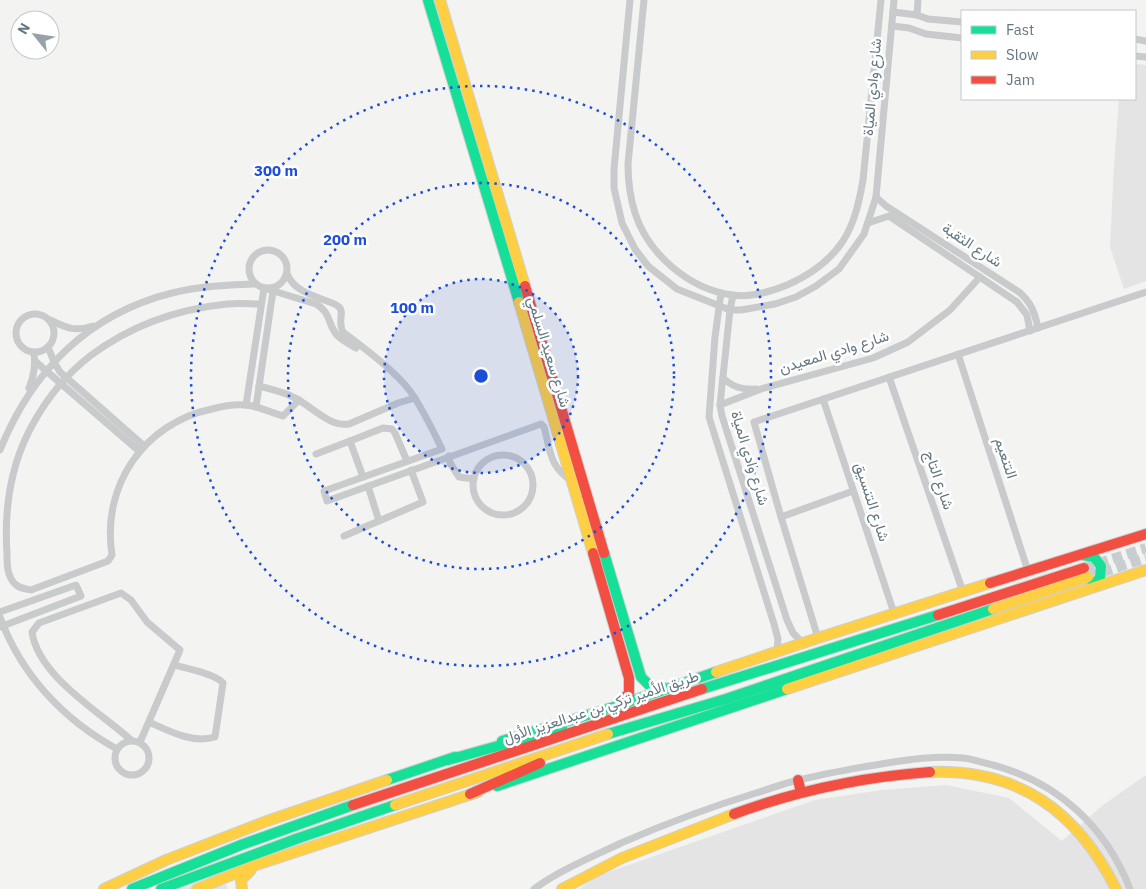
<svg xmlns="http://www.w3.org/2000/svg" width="1146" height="889" font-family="'IBM Plex Sans',Vazirmatn,sans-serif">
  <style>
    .built { fill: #e3e4e3 }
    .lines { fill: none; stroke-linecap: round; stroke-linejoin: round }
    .primary-tunnel { stroke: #c8ced0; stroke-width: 10; stroke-dasharray: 10 5; stroke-linecap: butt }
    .fast-casing { stroke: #ced0d0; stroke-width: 12 }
    .slow-casing { stroke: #ced0d0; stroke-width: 12 }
    .jam-casing { stroke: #ced0d0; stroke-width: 12 }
    .street { stroke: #c8cacb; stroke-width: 7 }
    .fast { stroke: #16e098; stroke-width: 10 }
    .slow { stroke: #ffcf43; stroke-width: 10 }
    .jam { stroke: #f24e42; stroke-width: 10 }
    .ring { fill: none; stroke: #1d4ed8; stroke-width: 2.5; stroke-dasharray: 2.5 5 }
    .labels { text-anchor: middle; stroke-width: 5; stroke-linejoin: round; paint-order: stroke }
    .street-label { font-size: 15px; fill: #627782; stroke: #fff }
    .centre { fill: #1d4ed8; stroke: #fff; stroke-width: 2.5 }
    .ring-label { font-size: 15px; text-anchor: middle; font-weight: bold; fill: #1d4ed8; stroke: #fff; stroke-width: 5; stroke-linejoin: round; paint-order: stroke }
  </style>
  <rect width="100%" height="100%" fill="#f3f3f1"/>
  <!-- built -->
  <g class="built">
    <path d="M1135 64 1146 65V281L1124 289 1110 247 1114 166 1119 99H1135Z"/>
    <path d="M1146 775V889H579L600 875 815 800 882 790 946 785 1009 798 1062 841 1103 805Z"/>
    <path d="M222 876 228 889H175Z"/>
  </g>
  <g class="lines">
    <!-- primary-tunnel -->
    <g class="primary-tunnel">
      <path d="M1084 568 1146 548"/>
      <path d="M1088 577 1146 558"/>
    </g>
    <defs>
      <g id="fast">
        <path d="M428 0 519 302"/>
        <path d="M604 553 641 677 650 686 664 688"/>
        <path d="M1083 555 1094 557 1101 566 1100 578 1091 587"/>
        <path d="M702 689 938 615"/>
        <path d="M608 734 726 699 993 609"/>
        <path d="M502 741 614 707 716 672"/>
        <path d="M448 760 562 728"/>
        <path d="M387 780 455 757"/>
        <path d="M497 786 787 689"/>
        <path d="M132 889 241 845 353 805"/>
        <path d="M161 889 296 839 395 805"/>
      </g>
      <g id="slow">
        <path d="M440 0 525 286"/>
        <path d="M519 302 593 553"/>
        <path d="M993 609 1088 577"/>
        <path d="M716 672 818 638 990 583"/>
        <path d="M787 689 1146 570"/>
        <path d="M930 772C1019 769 1077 811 1116 889"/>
        <path d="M395 805 608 734"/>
        <path d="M104 889 166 860 267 821 387 780"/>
        <path d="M197 889 256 865 478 792"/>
        <path d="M242 889 241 880 251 870"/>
        <path d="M562 889 622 858 734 814"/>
      </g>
      <g id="jam">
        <path d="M525 286 604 553"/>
        <path d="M593 553 629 678V693L620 703"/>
        <path d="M990 583 1146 534"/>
        <path d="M938 615 1084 568"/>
        <path d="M798 780 801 792"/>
        <path d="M470 794 540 763"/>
        <path d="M353 805 702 689"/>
        <path d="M734 814C796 791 863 777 930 772"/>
      </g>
    </defs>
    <!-- fast casing -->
    <use href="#fast" class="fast-casing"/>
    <!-- slow casing -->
    <use href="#slow" class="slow-casing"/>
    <!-- jam casing -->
    <use href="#jam" class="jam-casing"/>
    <!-- street -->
    <g class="street">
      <path d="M630 0 614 169V188L622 223 635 249 648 266 677 289 730 310H741L775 304 796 297 816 286 839 269 864 234 876 197 894 0"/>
      <path d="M644 0 628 164C628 181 630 197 635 213 648 254 689 289 732 295 751 298 770 292 787 285 810 275 829 262 843 241 855 222 859 202 863 180L881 0"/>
      <path d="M893 12 917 15 928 19 962 22"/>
      <path d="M917 15 918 0"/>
      <path d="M892 26 909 28 926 34 962 38"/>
      <path d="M1135 39 1146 41"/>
      <path d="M1135 56 1146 57"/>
      <path d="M876 197 886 206 1019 292C1031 302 1035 313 1038 328"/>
      <path d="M868 223 889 216 1017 302 1027 315 1030 331"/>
      <circle cx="268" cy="269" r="19"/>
      <path d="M287 274C294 290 309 294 324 300 329 302 335 303 339 307 345 312 337 321 343 332 364 348 395 371 410 391 423 409 432 429 442 449L324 491 327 501 541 424 544 427C551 453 549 466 573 482"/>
      <path d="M267 289 316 304C331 313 327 322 336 334 341 340 349 344 356 348"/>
      <path d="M721 293 715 337 709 417 774 624 778 639 777 651"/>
      <path d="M733 295 730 310 720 405 722 416 787 620 793 633 803 643"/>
      <path d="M261 304C250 304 238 303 227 304 178 309 130 326 90 356 67 374 48 397 34 422 11 462 4 509 7 554 7 564 7 575 14 583 18 588 25 589 31 590L108 561 112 555C101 486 144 423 212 409 223 406 235 404 246 405 259 406 271 413 283 416L299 400"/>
      <circle cx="35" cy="333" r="19"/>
      <path d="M50 320C67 328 74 332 93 326"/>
      <path d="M48 347 54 362 60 372 144 446"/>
      <path d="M958 354 1028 571"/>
      <path d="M36 362 139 451"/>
      <path d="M889 377 963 592"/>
      <path d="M723 378C733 387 742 390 756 389"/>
      <path d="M259 386C270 389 283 392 293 397 311 405 328 427 349 424L398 403 415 398"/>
      <path d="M29 388C34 376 36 365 34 353"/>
      <path d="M823 399 894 613"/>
      <path d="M246 405 264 288"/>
      <path d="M720 405 761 389 873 358 908 342 950 310 980 277"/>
      <path d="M256 407 273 291"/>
      <path d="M350 441 383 428 392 429 395 433 407 461"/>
      <path d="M0 450C32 371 88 314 172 293 199 286 227 285 255 284"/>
      <path d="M316 454 350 441 363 477"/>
      <circle cx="503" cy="485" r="30"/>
      <path d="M449 456 450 463 459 477 474 479"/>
      <path d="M368 486 379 521"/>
      <path d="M781 517 853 491"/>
      <path d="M344 536 423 502 411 470"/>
      <path d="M0 612 76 585 81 596 0 627"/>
      <path d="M0 617C21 675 64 720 117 749"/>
      <path d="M818 638 781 517 754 422 1146 292"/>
      <path d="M149 722C169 731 193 744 215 737L223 683C216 674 186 668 174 665"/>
      <path d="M131 740C100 712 38 676 32 632L39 623 121 593 131 600 147 622 180 650 140 742"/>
      <circle cx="132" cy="758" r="17"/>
      <path d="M534 889C560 870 592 857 621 843 665 824 710 807 756 793 770 789 784 783 799 780 822 774 846 770 869 766 900 761 932 755 963 758 973 759 983 763 993 765 1058 782 1106 827 1130 889"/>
    </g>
    <!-- fast -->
    <use href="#fast" class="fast"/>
    <!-- slow -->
    <use href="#slow" class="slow"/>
    <!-- jam -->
    <use href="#jam" class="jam"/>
  </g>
  <!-- distance rings -->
  <circle cx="481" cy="376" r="97" fill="#1d4ed8" fill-opacity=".12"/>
  <g class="ring">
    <circle cx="481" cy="376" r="97"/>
    <circle cx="481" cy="376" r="193"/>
    <circle cx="481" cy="376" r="290"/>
  </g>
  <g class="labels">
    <!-- street labels -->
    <g class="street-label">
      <text transform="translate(872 87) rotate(-85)" y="5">شارع وادي المياة</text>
      <text transform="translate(972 245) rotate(33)" y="5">شارع الثقبة</text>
      <text transform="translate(549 352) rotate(73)" y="5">شارع سعيد السلمي</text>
      <text transform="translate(834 352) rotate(-17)" y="5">شارع وادي المعيدن</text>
      <text transform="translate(750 458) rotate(73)" y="5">شارع وادي المياة</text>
      <text transform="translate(1006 458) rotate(72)" y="5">التنعيم</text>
      <text transform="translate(939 480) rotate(71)" y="5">شارع التاج</text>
      <text transform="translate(872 502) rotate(72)" y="5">شارع التنسيق</text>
      <text transform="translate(601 707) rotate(-18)" y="5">طريق الأمير تركي بن عبدالعزيز الأول</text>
    </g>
  </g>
  <circle cx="481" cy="376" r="8" class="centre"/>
  <g class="ring-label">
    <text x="276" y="176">300 m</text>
    <text x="345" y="245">200 m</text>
    <text x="412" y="313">100 m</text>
  </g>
  <!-- legend -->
  <rect x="961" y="10" width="175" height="90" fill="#ffffff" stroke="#c0c9cd"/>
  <rect x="971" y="26" width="25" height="8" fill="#16e098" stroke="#c0c9cd"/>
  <text x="1006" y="35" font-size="15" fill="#627782">Fast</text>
  <rect x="971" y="51" width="25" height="8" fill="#ffcf43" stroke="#c0c9cd"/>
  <text x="1006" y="60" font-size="15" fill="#627782">Slow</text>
  <rect x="971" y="76" width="25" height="8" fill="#f24e42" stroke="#c0c9cd"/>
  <text x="1006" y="85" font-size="15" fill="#627782">Jam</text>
  <!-- north arrow -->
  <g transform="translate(35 35) rotate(300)"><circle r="24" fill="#ffffff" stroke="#c0c9cd"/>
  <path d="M0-4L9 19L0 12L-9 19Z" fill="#95a2a9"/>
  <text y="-8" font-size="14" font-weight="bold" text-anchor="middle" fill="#627782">N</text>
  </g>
</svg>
